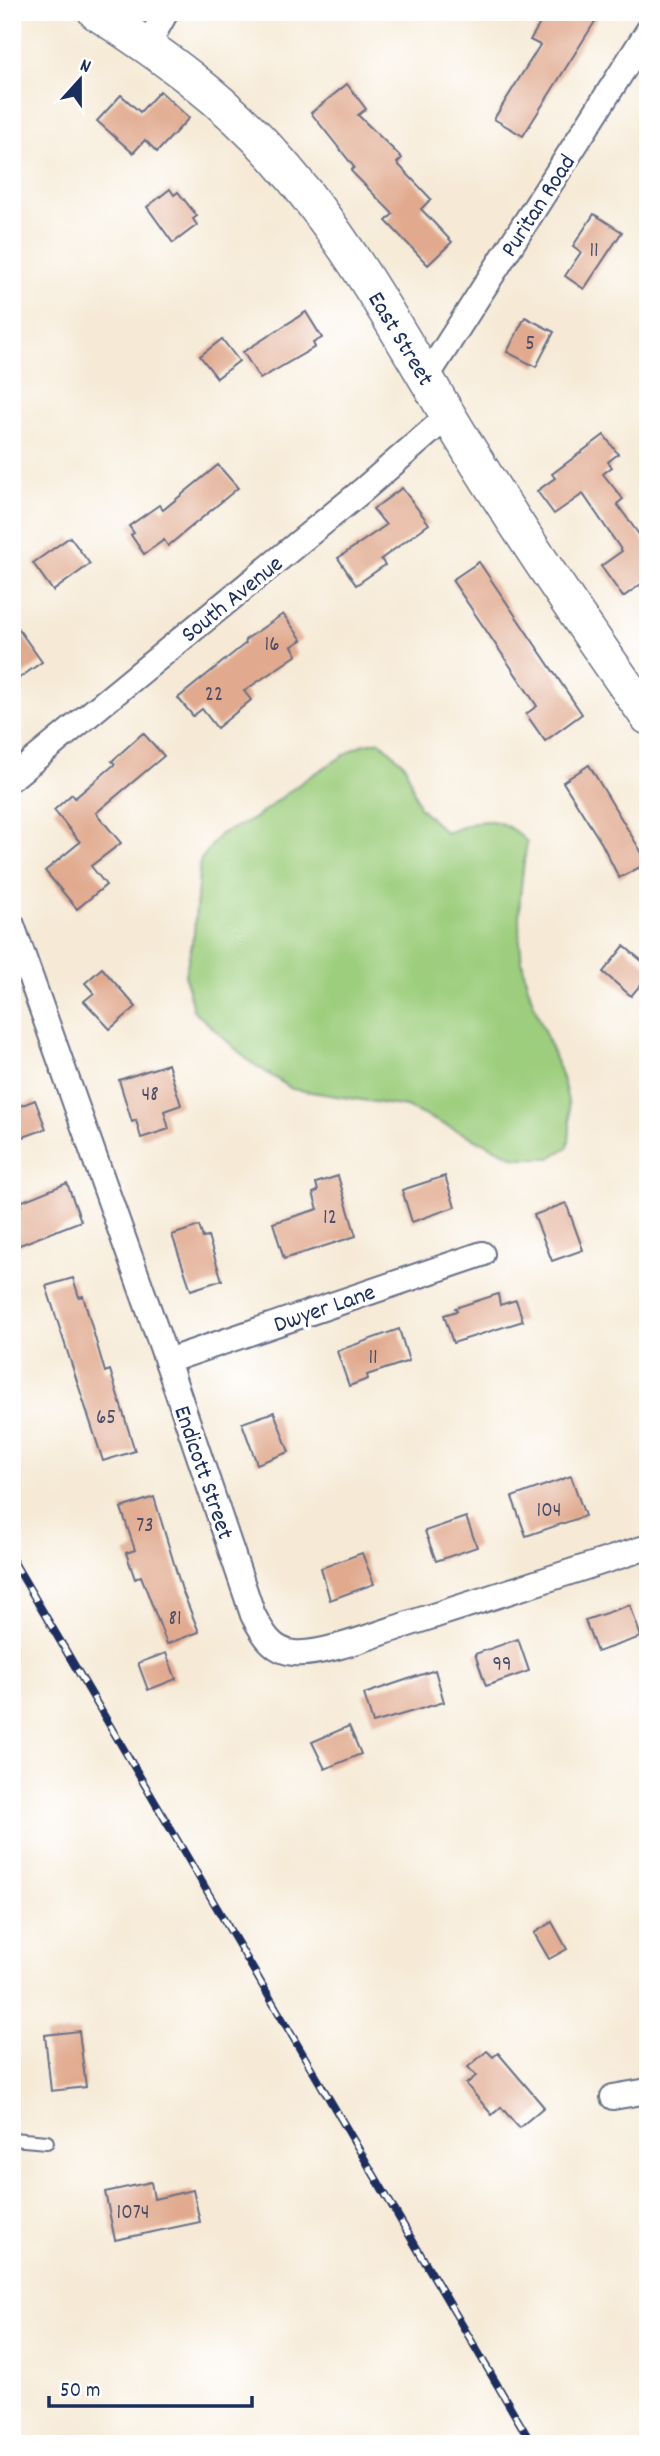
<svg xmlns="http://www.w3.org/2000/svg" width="660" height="2456" font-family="Dekko,sans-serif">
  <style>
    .green { fill: #9dce7d; stroke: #5c7e6e; stroke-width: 2 }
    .building { fill: #e1aa8f }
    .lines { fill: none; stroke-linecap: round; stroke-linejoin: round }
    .lane-casing { stroke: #687088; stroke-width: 16 }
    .street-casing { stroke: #687088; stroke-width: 28 }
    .secondary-casing { stroke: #687088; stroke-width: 38 }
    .lane { stroke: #fff; stroke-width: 12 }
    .street { stroke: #fff; stroke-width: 24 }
    .secondary { stroke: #fff; stroke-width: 35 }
    .rail-casing { stroke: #1b2f5e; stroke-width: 8 }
    .rail { stroke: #fff; stroke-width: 5; stroke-dasharray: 16; stroke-linecap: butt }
    .labels { text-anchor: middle; stroke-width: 7; stroke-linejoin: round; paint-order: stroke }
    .number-label { font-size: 21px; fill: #4c4e6a }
    .street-label { font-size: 24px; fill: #1b2f5e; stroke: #fff }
  </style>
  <rect width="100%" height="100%" fill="#fff"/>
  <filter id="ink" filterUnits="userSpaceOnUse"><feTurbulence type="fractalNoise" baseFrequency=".0143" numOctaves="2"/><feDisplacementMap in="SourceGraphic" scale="14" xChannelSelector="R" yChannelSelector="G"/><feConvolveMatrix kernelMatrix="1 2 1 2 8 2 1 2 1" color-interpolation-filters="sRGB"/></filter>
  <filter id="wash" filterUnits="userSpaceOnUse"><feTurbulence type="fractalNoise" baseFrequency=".00686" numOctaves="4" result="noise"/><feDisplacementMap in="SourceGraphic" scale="28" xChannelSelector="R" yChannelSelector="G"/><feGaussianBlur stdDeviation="1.57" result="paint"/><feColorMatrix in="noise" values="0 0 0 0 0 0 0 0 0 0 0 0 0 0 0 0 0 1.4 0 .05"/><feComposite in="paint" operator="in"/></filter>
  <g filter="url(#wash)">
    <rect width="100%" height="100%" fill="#f6ead6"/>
    <!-- green -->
    <path class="green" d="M380 741 405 765 419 807 446 833C483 819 496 812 527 842 520 886 515 927 524 971 536 1030 580 1085 568 1147L550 1158H517L406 1107 292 1089 249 1061 193 1010 185 975 194 933 200 861 220 834 252 820 306 779 361 745Z"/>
    <g id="blocks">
      <!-- building -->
      <g class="building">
        <path d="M547 12H601L523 136 494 119 540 45 530 40Z"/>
        <path d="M347 84 366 109 358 115 402 158 397 163 431 199 421 209 452 242 428 265 386 221 393 214 351 171 354 167 311 113Z"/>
        <path d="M160 91 189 118 157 152 145 140 133 153 97 121 121 95 140 112Z"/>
        <path d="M170 189 174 195 178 192 197 216 193 219 197 225 173 243 147 207Z"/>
        <path d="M594 214 622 232 584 289 565 276 581 252 573 246Z"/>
        <path d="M306 312 322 338 313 343 315 347 260 379 243 352Z"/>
        <path d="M525 317 554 332 536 367 507 352Z"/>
        <path d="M222 339 239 361 217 378 200 356Z"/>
        <path d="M604 435 618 454 608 462 612 467 603 474 623 499 617 504 648 547V579L623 597 601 566 622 551 583 494 554 514 537 491 555 478 552 474Z"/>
        <path d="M218 465 238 488 168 546 164 540 144 554 131 535 134 533 129 526 159 505 163 510Z"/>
        <path d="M402 488 429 524 381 559 385 565 356 585 338 558 386 525 373 509Z"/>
        <path d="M70 537 90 564 53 591 33 563Z"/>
        <path d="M479 562 582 714 545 741 526 714 537 706 452 580Z"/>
        <path d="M283 614 302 640 292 646 297 655 244 691 251 700 217 728 202 709 193 716 178 698 246 643 245 640Z"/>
        <path d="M12 620 42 662 12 683Z"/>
        <path d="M143 733 164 756 96 813 121 843 91 866 106 885 77 909 45 871 80 842 54 810 72 794 75 798 115 764 112 761Z"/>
        <path d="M589 765 648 863 619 878 602 844 563 782Z"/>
        <path d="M624 946 648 966V976L631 996 603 972Z"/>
        <path d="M102 968 136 1007 110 1029 84 1001 94 993 85 983Z"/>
        <path d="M168 1064 181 1105 164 1111 169 1129 141 1138 136 1120 132 1122 119 1080Z"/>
        <path d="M35 1100 46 1129 12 1141V1109Z"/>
        <path d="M338 1176 356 1236 284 1259 273 1223 318 1209 313 1193 318 1191 316 1183Z"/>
        <path d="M445 1176 455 1207 412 1222 402 1190Z"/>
        <path d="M67 1183 81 1221 12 1248V1209L21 1206 20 1202Z"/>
        <path d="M566 1203 583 1250 552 1261 534 1215Z"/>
        <path d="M199 1226 203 1238 208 1237 222 1280 191 1290 172 1235Z"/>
        <path d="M73 1278 79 1297 83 1296 105 1372 110 1370 135 1451 103 1461 46 1286Z"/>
        <path d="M498 1294 500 1305 516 1300 523 1321 453 1343 444 1315 457 1311 455 1308Z"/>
        <path d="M399 1329 409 1361 367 1375 368 1379 349 1386 337 1351Z"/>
        <path d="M274 1412 289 1452 257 1464 242 1423Z"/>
        <path d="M571 1476 585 1516 526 1536 512 1497Z"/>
        <path d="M154 1497 182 1590 199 1632 167 1644 141 1576 135 1579 126 1553 135 1550 121 1508Z"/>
        <path d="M466 1517 477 1547 436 1561 425 1531Z"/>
        <path d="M362 1553 374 1584 330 1600 321 1568Z"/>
        <path d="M630 1605 641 1637 597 1652 585 1620Z"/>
        <path d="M518 1639 529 1671 486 1686 475 1654Z"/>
        <path d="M166 1653 176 1679 148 1690 138 1663Z"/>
        <path d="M435 1670 444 1702 373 1723 364 1694Z"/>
        <path d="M349 1726 361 1754 325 1769 312 1742Z"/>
        <path d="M552 1922 567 1949 549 1959 534 1933Z"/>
        <path d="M79 2031 86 2087 51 2091 45 2035Z"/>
        <path d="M487 2051 493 2057 498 2053 544 2107 519 2128 501 2107 492 2115 466 2084 476 2076 468 2067Z"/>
        <path d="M151 2182 154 2199 193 2190 200 2222 115 2240 105 2192Z"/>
      </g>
    </g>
  </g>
  <g filter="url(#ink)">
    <use href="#blocks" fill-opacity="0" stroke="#687088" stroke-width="2"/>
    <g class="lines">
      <defs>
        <path id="lane" d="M12 2139 47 2142"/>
        <g id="street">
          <path d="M147 46 166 12"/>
          <path d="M426 378 648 31"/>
          <path d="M12 778 363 490 448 416"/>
          <path d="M12 925 167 1361 253 1615C262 1632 272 1651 294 1653 321 1656 380 1633 408 1624 488 1598 568 1573 648 1547"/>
          <path d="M167 1361 482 1254"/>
          <path d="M613 2097 648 2091"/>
        </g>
        <path id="secondary" d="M96 12C161 54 225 100 276 158 355 247 409 353 471 453 527 543 587 631 648 717"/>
      </defs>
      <!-- lane casing -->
      <use href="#lane" class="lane-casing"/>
      <!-- street casing -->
      <use href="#street" class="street-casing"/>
      <!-- secondary casing -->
      <use href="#secondary" class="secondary-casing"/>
      <!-- lane -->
      <use href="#lane" class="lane"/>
      <!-- street -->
      <use href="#street" class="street"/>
      <!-- secondary -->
      <use href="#secondary" class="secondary"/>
      <defs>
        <path id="rail" d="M12 1559 532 2444"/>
      </defs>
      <!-- rail casing -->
      <use href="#rail" class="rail-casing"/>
      <!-- rail -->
      <use href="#rail" class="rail"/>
    </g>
  </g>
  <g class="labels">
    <!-- number labels -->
    <g class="number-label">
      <text x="594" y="256">11</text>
      <text x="530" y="349">5</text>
      <text x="272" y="650">16</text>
      <text x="214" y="700">22</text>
      <text x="150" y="1100">48</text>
      <text x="330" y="1223">12</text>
      <text x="373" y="1363">11</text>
      <text x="106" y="1423">65</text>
      <text x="549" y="1516">104</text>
      <text x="145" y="1531">73</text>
      <text x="175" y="1624">81</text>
      <text x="502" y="1670">99</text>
      <text x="133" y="2218">1074</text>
    </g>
    <!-- street labels -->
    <g class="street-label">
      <text transform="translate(537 205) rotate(-57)" y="8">Puritan Road</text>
      <text transform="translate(402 338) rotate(59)" y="8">East Street</text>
      <text transform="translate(231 598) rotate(-39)" y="8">South Avenue</text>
      <text transform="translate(324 1307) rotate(-19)" y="8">Dwyer Lane</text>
      <text transform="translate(205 1472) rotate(71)" y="8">Endicott Street</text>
    </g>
  </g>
  <!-- margin -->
  <rect width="660" height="2456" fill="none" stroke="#fff" stroke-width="42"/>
  <!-- north arrow -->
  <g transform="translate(80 80) rotate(21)" stroke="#ffffff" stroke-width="5" paint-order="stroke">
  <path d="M0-5L12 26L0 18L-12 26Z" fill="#1b2f5e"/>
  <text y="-10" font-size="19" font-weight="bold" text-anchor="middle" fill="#1b2f5e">N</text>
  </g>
  <!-- scale -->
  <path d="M49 2396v10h203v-10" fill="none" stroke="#1b2f5e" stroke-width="3.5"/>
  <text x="60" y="2396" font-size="21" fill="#1b2f5e" stroke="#ffffff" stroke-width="5" paint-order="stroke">50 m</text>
</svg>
